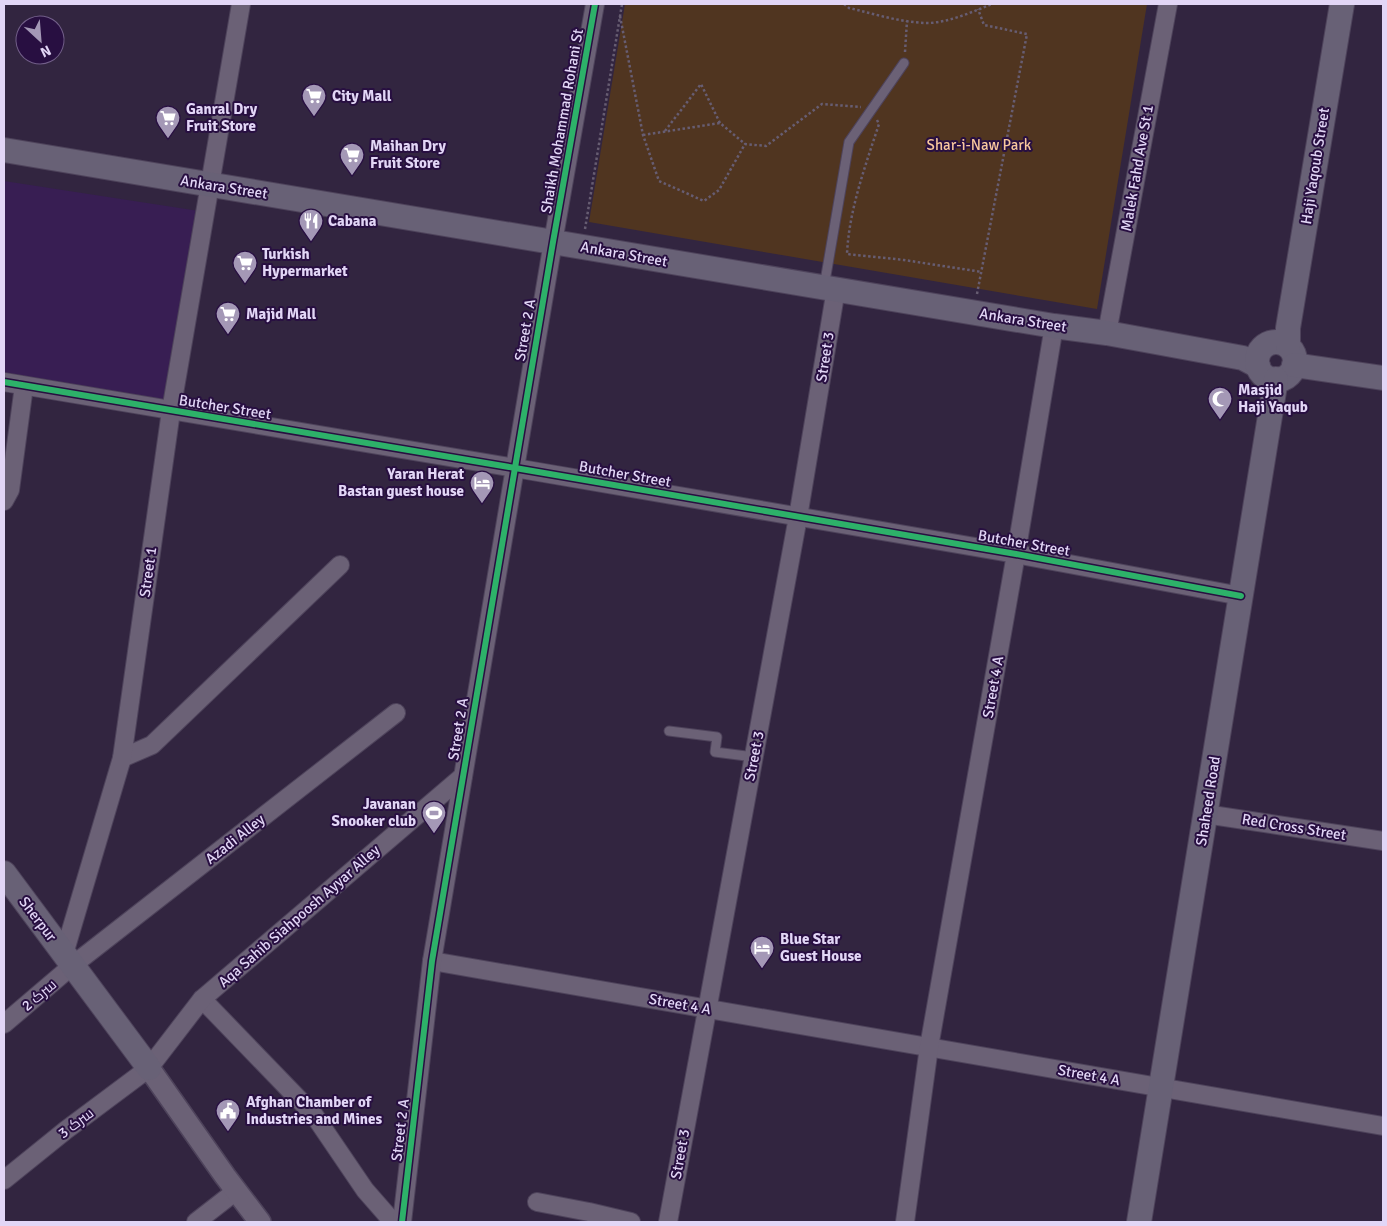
<svg xmlns="http://www.w3.org/2000/svg" width="1387" height="1226" font-family="Signika,Cairo,sans-serif">
  <style>
    .built { fill: #381e53 }
    .green { fill: #503520 }
    .lines { fill: none; stroke-linecap: round; stroke-linejoin: round }
    .service-casing { stroke: #4e435b; stroke-width: 11 }
    .minor-casing { stroke: #4e435b; stroke-width: 20 }
    .tertiary-casing { stroke: #4e435b; stroke-width: 24 }
    .secondary-casing { stroke: #4e435b; stroke-width: 26 }
    .path { stroke: #675d72; stroke-width: 2.5; stroke-dasharray: 2.5 2.5; stroke-linecap: butt }
    .service { stroke: #6b6176; stroke-width: 9 }
    .minor { stroke: #6b6176; stroke-width: 18 }
    .tertiary { stroke: #6b6176; stroke-width: 21 }
    .secondary { stroke: #686176; stroke-width: 24 }
    .cycleway-casing { stroke: #280f41; stroke-width: 9 }
    .cycleway { stroke: #2db169; stroke-width: 6 }
    .labels { text-anchor: middle; stroke-width: 4; stroke-linejoin: round; paint-order: stroke }
    .poi-label { font-size: 15px; font-weight: bold; fill: #e2d6f6; stroke: #280f41; text-anchor: start }
    .street-label { font-size: 15px; fill: #e2d6f6; stroke: #280f41 }
    .park-label { font-size: 15px; fill: #f9c89d; stroke: #280f41 }
  </style>
  <rect width="100%" height="100%" fill="#322540"/>
  <!-- built -->
  <path class="built" d="M4 181 199 211 168 404 4 376Z"/>
  <!-- green -->
  <path class="green" d="M625 4H1147L1097 309 589 222Z"/>
  <g class="lines">
    <defs>
      <g id="service">
        <path d="M824 287 849 142 904 63"/>
        <path d="M669 731 717 737 715 752 754 757"/>
      </g>
      <g id="minor">
        <path d="M1107 333 1168 4"/>
        <path d="M4 382 515 468 1016 554 1241 596"/>
        <path d="M4 501 10 490 24 386"/>
        <path d="M122 758 152 745 340 565"/>
        <path d="M1205 814 1383 841"/>
        <path d="M64 954 122 758 171 411 241 4"/>
        <path d="M432 961 1383 1126"/>
        <path d="M202 999 314 1115 365 1190 393 1222"/>
        <path d="M4 1024 73 965 396 713"/>
        <path d="M4 1180 66 1130 149 1068 202 999 463 776"/>
        <path d="M537 1202 589 1212 631 1222"/>
        <path d="M196 1222 236 1191"/>
        <path d="M402 1222 432 961 553 242 595 4"/>
        <path d="M668 1222 798 517 836 289"/>
        <path d="M905 1222 929 1047 1016 554 1054 326"/>
      </g>
      <path id="tertiary" d="M149 1068 225 1176 260 1222"/>
      <g id="secondary">
        <path d="M4 150 1054 326 1107 333 1243 358 1258 366"/>
        <circle cx="1276" cy="361" r="19"/>
        <path d="M1288 346V328L1342 4"/>
        <path d="M1294 365 1383 378"/>
        <path d="M4 873 149 1068"/>
        <path d="M1139 1222 1276 379"/>
      </g>
    </defs>
    <!-- service casing -->
    <use href="#service" class="service-casing"/>
    <!-- minor casing -->
    <use href="#minor" class="minor-casing"/>
    <!-- tertiary casing -->
    <use href="#tertiary" class="tertiary-casing"/>
    <!-- secondary casing -->
    <use href="#secondary" class="secondary-casing"/>
    <!-- path -->
    <g class="path">
      <path d="M844 4 849 8C875 14 902 23 929 23 950 22 972 12 992 4"/>
      <path d="M620 16 643 135 659 181 704 201 719 190 745 144 766 146 822 104 861 107"/>
      <path d="M905 52 907 21"/>
      <path d="M877 120 879 124C865 167 849 210 847 254L904 260 982 272"/>
      <path d="M665 131 701 84 720 123"/>
      <path d="M643 135 720 123 745 144"/>
      <path d="M585 229 622 4"/>
      <path d="M977 294 1027 34 984 25 978 9"/>
    </g>
    <!-- service -->
    <use href="#service" class="service"/>
    <!-- minor -->
    <use href="#minor" class="minor"/>
    <!-- tertiary -->
    <use href="#tertiary" class="tertiary"/>
    <!-- secondary -->
    <use href="#secondary" class="secondary"/>
    <defs>
      <g id="cycleway">
        <path d="M4 382 515 468 1016 554 1241 596"/>
        <path d="M402 1222 432 961 553 242 595 4"/>
      </g>
    </defs>
    <!-- cycleway casing -->
    <use href="#cycleway" class="cycleway-casing"/>
    <!-- cycleway -->
    <use href="#cycleway" class="cycleway"/>
  </g>
  <!-- icons -->
  <defs>
    <symbol id="supermarket-pin" viewBox="-11 -11 22 30"><path d="M0 17L-7.5 6A9.5 9.5 0 1 1 7.5 6Z" fill="#a498b6" stroke="#280f41"/><path d="M-6-5.5h2.5l.6 2H6L4.5 2H-2.5L-4.4-4H-6ZM-1.5 3.2a1.3 1.3 0 1 0 .1 0ZM3 3.2a1.3 1.3 0 1 0 .1 0Z" fill="#fff"/></symbol>
    <symbol id="restaurant-pin" viewBox="-11 -11 22 30"><path d="M0 17L-7.5 6A9.5 9.5 0 1 1 7.5 6Z" fill="#a498b6" stroke="#280f41"/><path d="M-5-6h1v4h1v-4h1v4h1v-4h1v5L-1.5 .5V6h-2V.5L-5-1ZM5-6V6H3V1.5H1.5Q1.5-4 5-6Z" fill="#fff"/></symbol>
    <symbol id="mosque-pin" viewBox="-11 -11 22 30"><path d="M0 17L-7.5 6A9.5 9.5 0 1 1 7.5 6Z" fill="#a498b6" stroke="#280f41"/><path d="M3.5-4.9A6 6 0 1 0 3.5 4.9A5 5 0 1 1 3.5-4.9Z" fill="#fff"/></symbol>
    <symbol id="hotel-pin" viewBox="-11 -11 22 30"><path d="M0 17L-7.5 6A9.5 9.5 0 1 1 7.5 6Z" fill="#a498b6" stroke="#280f41"/><path d="M-6-4.5h1.5V1H6V5H4.5V3h-9V5H-6ZM-4 0a1.8 1.8 0 1 1 3.6 0ZM.5 0V-2.5h3Q6-2.5 6 0Z" fill="#fff"/></symbol>
    <symbol id="stadium-pin" viewBox="-11 -11 22 30"><path d="M0 17L-7.5 6A9.5 9.5 0 1 1 7.5 6Z" fill="#a498b6" stroke="#280f41"/><path d="M0-5a6.5 5 0 1 0 0 10a6.5 5 0 1 0 0-10ZM-3.5-1.8h7v3.6h-7Z" fill="#fff"/></symbol>
    <symbol id="civic-pin" viewBox="-11 -11 22 30"><path d="M0 17L-7.5 6A9.5 9.5 0 1 1 7.5 6Z" fill="#a498b6" stroke="#280f41"/><path d="M-.6-6.5H3V-4.5H.6V-3L4-1V1h2V6H-6V1h2V-1L-.6-3ZM-1.2 2.5V6h2.4V2.5Z" fill="#fff"/></symbol>
  </defs>
  <g fill-rule="evenodd">
    <use href="#supermarket-pin" x="300" y="82" width="28" height="38"/>
    <use href="#supermarket-pin" x="154" y="104" width="28" height="38"/>
    <use href="#supermarket-pin" x="338" y="141" width="28" height="38"/>
    <use href="#restaurant-pin" x="297" y="207" width="28" height="38"/>
    <use href="#supermarket-pin" x="231" y="249" width="28" height="38"/>
    <use href="#supermarket-pin" x="214" y="300" width="28" height="38"/>
    <use href="#mosque-pin" x="1206" y="385" width="28" height="38"/>
    <use href="#hotel-pin" x="468" y="469" width="28" height="38"/>
    <use href="#stadium-pin" x="420" y="799" width="28" height="38"/>
    <use href="#hotel-pin" x="748" y="934" width="28" height="38"/>
    <use href="#civic-pin" x="214" y="1097" width="28" height="38"/>
  </g>
  <g class="labels">
    <!-- poi labels -->
    <g class="poi-label">
      <text x="332" y="101">City Mall</text>
      <text x="186" y="114">Ganral Dry<tspan x="186" dy="17">Fruit Store</tspan></text>
      <text x="370" y="151">Maihan Dry<tspan x="370" dy="17">Fruit Store</tspan></text>
      <text x="328" y="226">Cabana</text>
      <text x="262" y="259">Turkish<tspan x="262" dy="17">Hypermarket</tspan></text>
      <text x="246" y="319">Majid Mall</text>
      <text x="1238" y="395">Masjid<tspan x="1238" dy="17">Haji Yaqub</tspan></text>
      <text x="464" y="479" text-anchor="end">Yaran Herat<tspan x="464" dy="17">Bastan guest house</tspan></text>
      <text x="416" y="809" text-anchor="end">Javanan<tspan x="416" dy="17">Snooker club</tspan></text>
      <text x="780" y="944">Blue Star<tspan x="780" dy="17">Guest House</tspan></text>
      <text x="246" y="1107">Afghan Chamber of<tspan x="246" dy="17">Industries and Mines</tspan></text>
    </g>
    <!-- street labels -->
    <g class="street-label">
      <text transform="translate(562 121) rotate(-80)" y="5">Shaikh Mohammad Rohani St</text>
      <text transform="translate(1315 166) rotate(-81)" y="5">Haji Yaqoub Street</text>
      <text transform="translate(1137 168) rotate(-80)" y="5">Malek Fahd Ave St 1</text>
      <text transform="translate(224 187) rotate(9)" y="5">Ankara Street</text>
      <text transform="translate(624 254) rotate(10)" y="5">Ankara Street</text>
      <text transform="translate(1023 320) rotate(9)" y="5">Ankara Street</text>
      <text transform="translate(525 330) rotate(-80)" y="5">Street 2 A</text>
      <text transform="translate(825 357) rotate(-81)" y="5">Street 3</text>
      <text transform="translate(225 407) rotate(9)" y="5">Butcher Street</text>
      <text transform="translate(625 474) rotate(10)" y="5">Butcher Street</text>
      <text transform="translate(1024 543) rotate(10)" y="5">Butcher Street</text>
      <text transform="translate(148 572) rotate(-82)" y="5">Street 1</text>
      <text transform="translate(993 687) rotate(-80)" y="5">Street 4 A</text>
      <text transform="translate(458 729) rotate(-81)" y="5">Street 2 A</text>
      <text transform="translate(754 756) rotate(-79)" y="5">Street 3</text>
      <text transform="translate(1208 801) rotate(-81)" y="5">Shaheed Road</text>
      <text transform="translate(1294 827) rotate(9)" y="5">Red Cross Street</text>
      <text transform="translate(235 839) rotate(-38)" y="5">Azadi Alley</text>
      <text transform="translate(299 916) rotate(-41)" y="5">Aqa Sahib Siahpoosh Ayyar Alley</text>
      <text transform="translate(38 919) rotate(53)" y="5">Sherpur</text>
      <text transform="translate(39 995) rotate(-40)" y="5">سرک 2</text>
      <text transform="translate(680 1004) rotate(10)" y="5">Street 4 A</text>
      <text transform="translate(1089 1075) rotate(10)" y="5">Street 4 A</text>
      <text transform="translate(76 1123) rotate(-37)" y="5">سرک 3</text>
      <text transform="translate(400 1130) rotate(-83)" y="5">Street 2 A</text>
      <text transform="translate(680 1154) rotate(-80)" y="5">Street 3</text>
    </g>
    <!-- park labels -->
    <g class="park-label">
      <text x="979" y="150">Shar-i-Naw Park</text>
    </g>
  </g>
  <!-- border -->
  <rect width="1387" height="1226" fill="none" stroke="#e2d6f6" stroke-width="10"/>
  <!-- north arrow -->
  <g transform="translate(40 40) rotate(154)"><circle r="24" fill="#280f41" stroke="#725f89"/>
  <path d="M0-4L9 19L0 12L-9 19Z" fill="#a498b6"/>
  <text y="-8" font-size="14" font-weight="bold" text-anchor="middle" fill="#e2d6f6">N</text>
  </g>
</svg>
